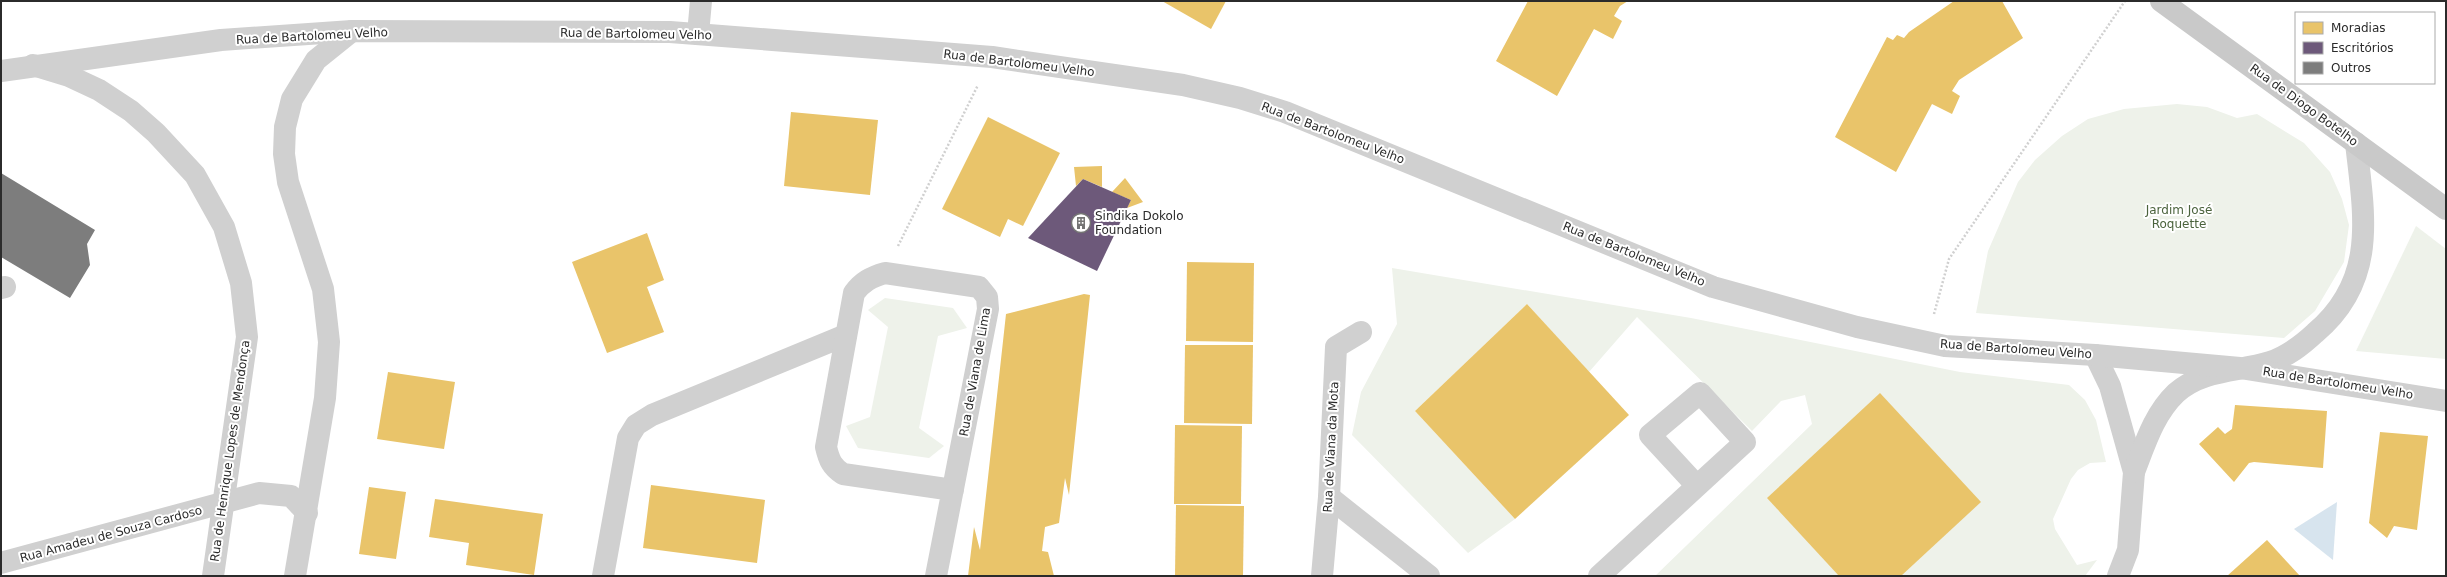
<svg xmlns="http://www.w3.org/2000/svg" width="2447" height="577" font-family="'DejaVu Sans',sans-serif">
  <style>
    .green { fill: #eef2ea }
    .water { fill: #d7e4ee }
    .homes { fill: #e9c46a }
    .offices { fill: #6d597a }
    .building { fill: #7d7d7d }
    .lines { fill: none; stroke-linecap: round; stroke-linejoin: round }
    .path { stroke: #d0d0d0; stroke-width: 2.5; stroke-dasharray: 2 2; stroke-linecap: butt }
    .minor { stroke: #d0d0d0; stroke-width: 22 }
    .tertiary { stroke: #d0d0d0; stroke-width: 22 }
    .secondary { stroke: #c9c9c9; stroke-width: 22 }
    .labels { text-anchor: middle; stroke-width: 4; stroke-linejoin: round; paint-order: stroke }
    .street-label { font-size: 12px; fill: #2b2b2b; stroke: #fff }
    .park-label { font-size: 12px; fill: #4b633d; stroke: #fff }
    .poi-label { font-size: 12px; fill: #2b2b2b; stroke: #fff; text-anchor: start }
  </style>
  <rect width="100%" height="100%" fill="#fff"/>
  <!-- green -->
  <g class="green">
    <path d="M2177 104 2207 107 2237 118 2257 114 2304 143 2330 172 2342 199 2349 225 2344 262 2315 311 2284 338 1976 313 1988 251 2018 182 2035 160 2062 136 2088 119 2124 109Z"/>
    <path d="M2416 226 2446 249V359L2356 351Z"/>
    <path d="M1392 268 1691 318 1960 372 2069 385 2085 400 2096 420 2106 462 2090 463 2078 470 2071 479 2053 519 2055 529 2077 565 2097 560 2085 576H1655L1812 424 1805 395 1781 401 1752 431 1637 317 1589 372 1527 304 1415 411 1515 519 1468 553 1352 435 1361 392 1397 324Z"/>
    <path d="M885 298 953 308 967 328 938 336 919 428 944 446 929 458 858 448 846 426 870 417 888 327 868 310Z"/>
  </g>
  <!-- water -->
  <path class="water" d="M2337 502 2333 560 2294 529Z"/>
  <!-- homes -->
  <g class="homes">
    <path d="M1162 1H1226L1211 29Z"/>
    <path d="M1528 1H1628L1620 6 1614 16 1622 21 1613 39 1594 29 1557 96 1496 61Z"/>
    <path d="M1954 1H2002L2023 38 1959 80 1952 91 1960 96 1952 114 1932 104 1896 172 1835 137 1887 37 1893 40 1897 35 1904 38 1909 32Z"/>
    <path d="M791 112 878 120 870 195 784 186Z"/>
    <path d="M988 117 1060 153 1023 226 1008 219 1000 237 942 209Z"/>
    <path d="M1102 166V187L1083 179 1076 186 1074 167Z"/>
    <path d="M1125 178 1143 202 1127 208 1131 200 1112 192Z"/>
    <path d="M647 233 664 280 647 287 664 332 607 353 572 262Z"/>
    <path d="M1187 262 1254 263 1253 342 1186 341Z"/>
    <path d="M1084 294 1090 295 1069 495 1065 478 1059 523 1045 527 1042 551 1048 552 1054 576H968L974 527 980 550 1006 314Z"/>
    <path d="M1527 304 1629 415 1515 519 1415 411Z"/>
    <path d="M1185 345H1253L1252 424 1184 423Z"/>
    <path d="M388 372 455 382 444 449 377 439Z"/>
    <path d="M1880 393 1981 502 1901 576H1839L1767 498Z"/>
    <path d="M2235 405 2327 411 2323 468 2254 462 2249 463 2234 482 2199 444 2218 427 2225 434 2232 429Z"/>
    <path d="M1175 425 1242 426 1241 504H1174Z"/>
    <path d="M2380 432 2428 436 2417 530 2394 526 2387 538 2369 523Z"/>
    <path d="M651 485 765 500 757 563 643 548Z"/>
    <path d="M369 487 406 492 396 559 359 554Z"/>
    <path d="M435 499 543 514 534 575 466 565 469 543 429 537Z"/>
    <path d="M1176 505 1244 506 1243 576H1175Z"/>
    <path d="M2267 540 2300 576H2227Z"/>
  </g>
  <!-- offices -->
  <path class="offices" d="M1083 179 1131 200 1097 271 1028 238Z"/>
  <!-- building -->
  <path class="building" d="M1 173 95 230 87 244 90 265 70 298 1 257Z"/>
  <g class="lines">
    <!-- path -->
    <g class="path">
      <path d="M898 246 978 85"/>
      <path d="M1934 314 1949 259 2125 1"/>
    </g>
    <!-- minor -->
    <g class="minor">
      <path d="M698 34 701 1"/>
      <path d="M33 65 69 76 99 90 131 111 156 133 195 175 224 227 241 283 247 337 213 576"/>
      <path d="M1 288 5 287"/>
      <path d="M2095 355 2110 386 2134 472 2128 550 2118 576"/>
      <path d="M2134 472C2145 444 2154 414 2176 393 2203 369 2238 372 2270 362 2288 356 2301 346 2315 333 2378 280 2364 215 2356 143"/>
      <path d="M1329 497 1429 576"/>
      <path d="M1 563 259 493 291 496 307 513"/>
      <path d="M295 576 325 398 329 342 323 289 288 182 284 154 285 127 292 99 316 60 352 31"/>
      <path d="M603 576 628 438 636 425 652 415 846 335"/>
      <path d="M936 576 988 309 987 297 979 287 885 273C871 277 862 282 854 293L826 447C829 460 832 467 843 474L953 490"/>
      <path d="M1322 576 1329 497 1336 347 1361 332"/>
      <path d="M1599 576 1745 442 1700 393 1650 435 1697 486"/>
    </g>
    <!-- tertiary -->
    <path class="tertiary" d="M1 71 221 40 352 31 670 32 992 57 1183 85 1240 98 1285 112 1713 287 1857 327 1945 346 2095 355 2240 368 2446 401"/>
    <!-- secondary -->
    <path class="secondary" d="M2161 1 2446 209"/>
  </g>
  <!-- icons -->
  <defs>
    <symbol id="building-ring" viewBox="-11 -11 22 22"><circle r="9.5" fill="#fff" stroke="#757575" stroke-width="1.5"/><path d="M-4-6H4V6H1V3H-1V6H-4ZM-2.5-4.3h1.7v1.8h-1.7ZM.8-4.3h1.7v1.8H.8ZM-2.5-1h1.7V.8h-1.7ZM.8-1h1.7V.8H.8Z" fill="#757575"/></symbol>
  </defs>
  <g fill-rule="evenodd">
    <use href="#building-ring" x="1070" y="212" width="22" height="22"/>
  </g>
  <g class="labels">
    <!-- street labels -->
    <g class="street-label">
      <text transform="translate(636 34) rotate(1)" y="4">Rua de Bartolomeu Velho</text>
      <text transform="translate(312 36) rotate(-3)" y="4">Rua de Bartolomeu Velho</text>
      <text transform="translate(1019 63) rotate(7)" y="4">Rua de Bartolomeu Velho</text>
      <text transform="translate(2304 105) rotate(36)" y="4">Rua de Diogo Botelho</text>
      <text transform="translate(1333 133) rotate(21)" y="4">Rua de Bartolomeu Velho</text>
      <text transform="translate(1634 254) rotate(22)" y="4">Rua de Bartolomeu Velho</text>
      <text transform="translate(2016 349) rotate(4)" y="4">Rua de Bartolomeu Velho</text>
      <text transform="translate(975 372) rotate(-80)" y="4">Rua de Viana de Lima</text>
      <text transform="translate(2338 383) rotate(9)" y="4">Rua de Bartolomeu Velho</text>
      <text transform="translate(1331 447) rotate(-87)" y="4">Rua de Viana da Mota</text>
      <text transform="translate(230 451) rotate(-82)" y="4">Rua de Henrique Lopes de Mendonça</text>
      <text transform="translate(111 534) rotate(-15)" y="4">Rua Amadeu de Souza Cardoso</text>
    </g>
    <!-- park labels -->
    <g class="park-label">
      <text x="2179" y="214">Jardim José<tspan x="2179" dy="14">Roquette</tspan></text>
    </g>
    <!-- poi labels -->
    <g class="poi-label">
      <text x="1095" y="220">Sindika Dokolo<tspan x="1095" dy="14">Foundation</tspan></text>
    </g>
  </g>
  <!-- border -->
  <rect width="2447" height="577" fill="none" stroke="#2b2b2b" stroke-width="4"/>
  <!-- legend -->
  <rect x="2295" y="12" width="140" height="72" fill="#ffffff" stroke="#aaaaaa"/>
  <rect x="2303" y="22" width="20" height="12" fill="#e9c46a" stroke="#aaaaaa"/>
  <text x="2331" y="32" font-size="12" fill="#2b2b2b">Moradias</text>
  <rect x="2303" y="42" width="20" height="12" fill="#6d597a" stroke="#aaaaaa"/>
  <text x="2331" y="52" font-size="12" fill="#2b2b2b">Escritórios</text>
  <rect x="2303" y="62" width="20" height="12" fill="#7d7d7d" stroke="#aaaaaa"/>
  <text x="2331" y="72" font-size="12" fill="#2b2b2b">Outros</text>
</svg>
